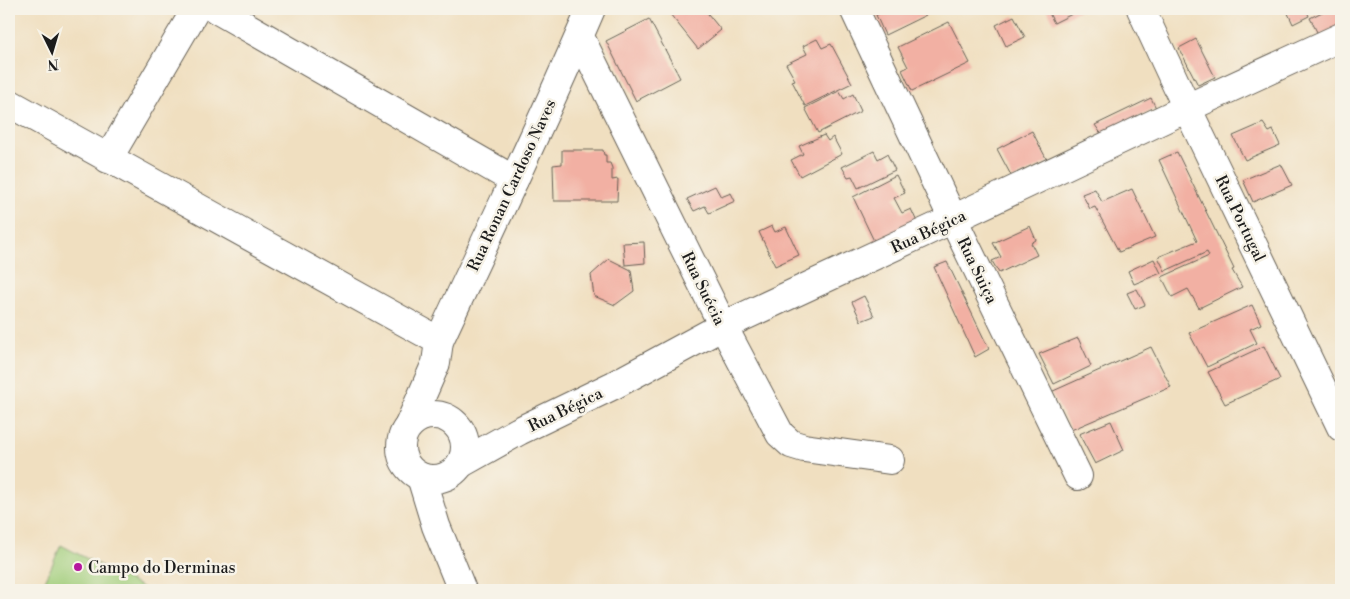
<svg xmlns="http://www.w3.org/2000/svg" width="1350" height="599" font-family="'Libre Bodoni',serif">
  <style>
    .green { fill: #a1ce7c; stroke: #5e754c }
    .building { fill: #f2b0a3 }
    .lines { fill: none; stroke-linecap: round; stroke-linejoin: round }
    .street-casing { stroke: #666055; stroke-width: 30 }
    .street { stroke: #fff; stroke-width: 28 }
    .poi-dot { fill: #b5179e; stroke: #f7f3e8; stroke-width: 2 }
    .labels { text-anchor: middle; stroke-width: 5; stroke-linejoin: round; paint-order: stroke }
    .street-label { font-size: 16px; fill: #1c1c1c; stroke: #f7f3e8 }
    .poi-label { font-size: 16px; fill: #1c1c1c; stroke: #f7f3e8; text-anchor: start }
  </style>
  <rect width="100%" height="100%" fill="#f7f3e8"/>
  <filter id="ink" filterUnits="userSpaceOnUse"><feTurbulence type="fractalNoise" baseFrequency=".02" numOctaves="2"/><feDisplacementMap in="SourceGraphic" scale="10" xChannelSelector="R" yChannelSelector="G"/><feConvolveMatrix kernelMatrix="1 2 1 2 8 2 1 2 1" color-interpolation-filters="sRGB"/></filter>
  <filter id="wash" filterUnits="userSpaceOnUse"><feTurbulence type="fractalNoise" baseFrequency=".0096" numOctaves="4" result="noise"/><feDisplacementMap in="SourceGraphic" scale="20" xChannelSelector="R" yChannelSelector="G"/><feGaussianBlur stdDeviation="1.12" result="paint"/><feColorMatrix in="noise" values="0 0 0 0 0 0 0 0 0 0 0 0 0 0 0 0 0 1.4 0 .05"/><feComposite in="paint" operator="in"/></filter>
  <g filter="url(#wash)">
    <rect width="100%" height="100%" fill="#f0dfc0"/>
    <!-- green -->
    <path class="green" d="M61 545 147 590H41Z"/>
    <g id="blocks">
      <!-- building -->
      <g class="building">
        <path d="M666 9H704L721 30 698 49Z"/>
        <path d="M884 9H923L926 15 885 35 876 15 885 11Z"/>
        <path d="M1047 9H1082L1054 23Z"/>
        <path d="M1286 9H1306L1309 16 1293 24Z"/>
        <path d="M1328 9H1335L1341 22V25L1319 36 1310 18Z"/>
        <path d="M1014 16 1025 37 1006 46 996 25Z"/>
        <path d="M649 19 680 78 636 101 606 41Z"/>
        <path d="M949 22 970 63 912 91 902 70 908 67 898 47Z"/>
        <path d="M817 39 822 48 831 44 852 83 805 106 792 81 795 80 786 64 807 54 803 46Z"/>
        <path d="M1196 39 1215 77 1198 85 1179 48Z"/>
        <path d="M839 91 844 99 853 94 861 111 818 133 805 108Z"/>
        <path d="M1151 98 1156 108 1102 135 1095 125Z"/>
        <path d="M1263 123 1269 132 1273 130 1280 145 1245 160 1233 136Z"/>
        <path d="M1032 131 1048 162 1013 179 997 149Z"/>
        <path d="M824 135 828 141 833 137 842 154 800 176 791 160 803 154 799 146Z"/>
        <path d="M562 150H603L604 155H606V163H610L612 168V180L618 179 617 201H554L553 165 562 164Z"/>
        <path d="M874 151 878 159 887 154 895 170 858 188 852 176 848 177 842 167Z"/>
        <path d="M1177 152 1234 269 1232 270 1242 287 1199 308 1188 289 1172 297 1162 277 1209 256 1207 252 1165 271 1158 257 1197 241 1159 160Z"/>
        <path d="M1281 164 1292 185 1253 202 1243 180Z"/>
        <path d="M896 175 905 193 894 198 902 213 911 209 918 224 875 243 853 197Z"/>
        <path d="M715 186 721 197 731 193 735 201 709 213 705 206 694 211 687 199Z"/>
        <path d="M1095 189 1102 202 1132 189 1155 237 1119 252 1095 207 1090 209 1082 194Z"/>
        <path d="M772 226 775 232 786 227 799 255 775 266 759 232Z"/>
        <path d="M1030 226 1036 240 1031 243 1037 255 999 273 992 261 1001 257 993 243Z"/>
        <path d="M644 242 645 263 625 265 623 243Z"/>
        <path d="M609 259 631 270 634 291 615 305 594 296 591 275Z"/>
        <path d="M1154 259 1161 273 1134 284 1128 271Z"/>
        <path d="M947 262 989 349 975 357 934 267Z"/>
        <path d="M1137 289 1145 305 1135 309 1127 293Z"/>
        <path d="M864 296 874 316 861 321 852 302Z"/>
        <path d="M1252 305 1261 324 1250 329 1257 343 1207 367 1189 333Z"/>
        <path d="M1078 338 1091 366 1054 384 1039 354Z"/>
        <path d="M1264 346 1280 379 1225 404 1208 372Z"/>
        <path d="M1151 347 1171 387 1071 430 1051 392Z"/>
        <path d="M1111 421 1124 450 1095 464 1079 434Z"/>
      </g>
    </g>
  </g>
  <g filter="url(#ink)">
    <use href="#blocks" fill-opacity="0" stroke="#666055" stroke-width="1"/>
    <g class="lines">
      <defs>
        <g id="street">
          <path d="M216 9 514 180"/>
          <path d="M854 9 953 219 1078 476"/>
          <path d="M1141 9 1187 108 1341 427"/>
          <path d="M580 37 723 326 780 434 791 444 804 448 890 460"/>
          <path d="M9 103 439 341"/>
          <path d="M108 159 196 9"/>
          <circle cx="433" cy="447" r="32"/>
          <path d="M409 425 436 363 439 341C490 231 543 121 591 9"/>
          <path d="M462 463 519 431 614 385 723 326 953 219 1187 108 1341 37"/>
          <path d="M421 477 436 526 462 590"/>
        </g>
      </defs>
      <!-- street casing -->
      <use href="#street" class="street-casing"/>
      <!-- street -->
      <use href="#street" class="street"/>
    </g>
  </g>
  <!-- markers -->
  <circle class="poi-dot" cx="78" cy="567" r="5"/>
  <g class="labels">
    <!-- street labels -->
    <g class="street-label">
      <text transform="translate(511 185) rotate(-65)" y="6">Rua Ronan Cardoso Naves</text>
      <text transform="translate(1241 218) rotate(64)" y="6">Rua Portugal</text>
      <text transform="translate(928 231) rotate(-25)" y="6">Rua Bégica</text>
      <text transform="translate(978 270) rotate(64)" y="6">Rua Suiça</text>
      <text transform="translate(704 288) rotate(64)" y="6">Rua Suécia</text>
      <text transform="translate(565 409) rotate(-26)" y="6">Rua Bégica</text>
    </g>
    <!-- poi labels -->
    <g class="poi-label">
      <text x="88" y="573">Campo do Derminas</text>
    </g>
  </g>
  <!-- margin -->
  <rect width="1350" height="599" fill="none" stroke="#f7f3e8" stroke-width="30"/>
  <!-- north arrow -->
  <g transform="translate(52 52) rotate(175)" stroke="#f7f3e8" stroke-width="4" paint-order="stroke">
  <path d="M0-4L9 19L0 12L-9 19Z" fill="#1c1c1c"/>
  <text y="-8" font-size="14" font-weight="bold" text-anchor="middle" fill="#1c1c1c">N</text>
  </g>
</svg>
